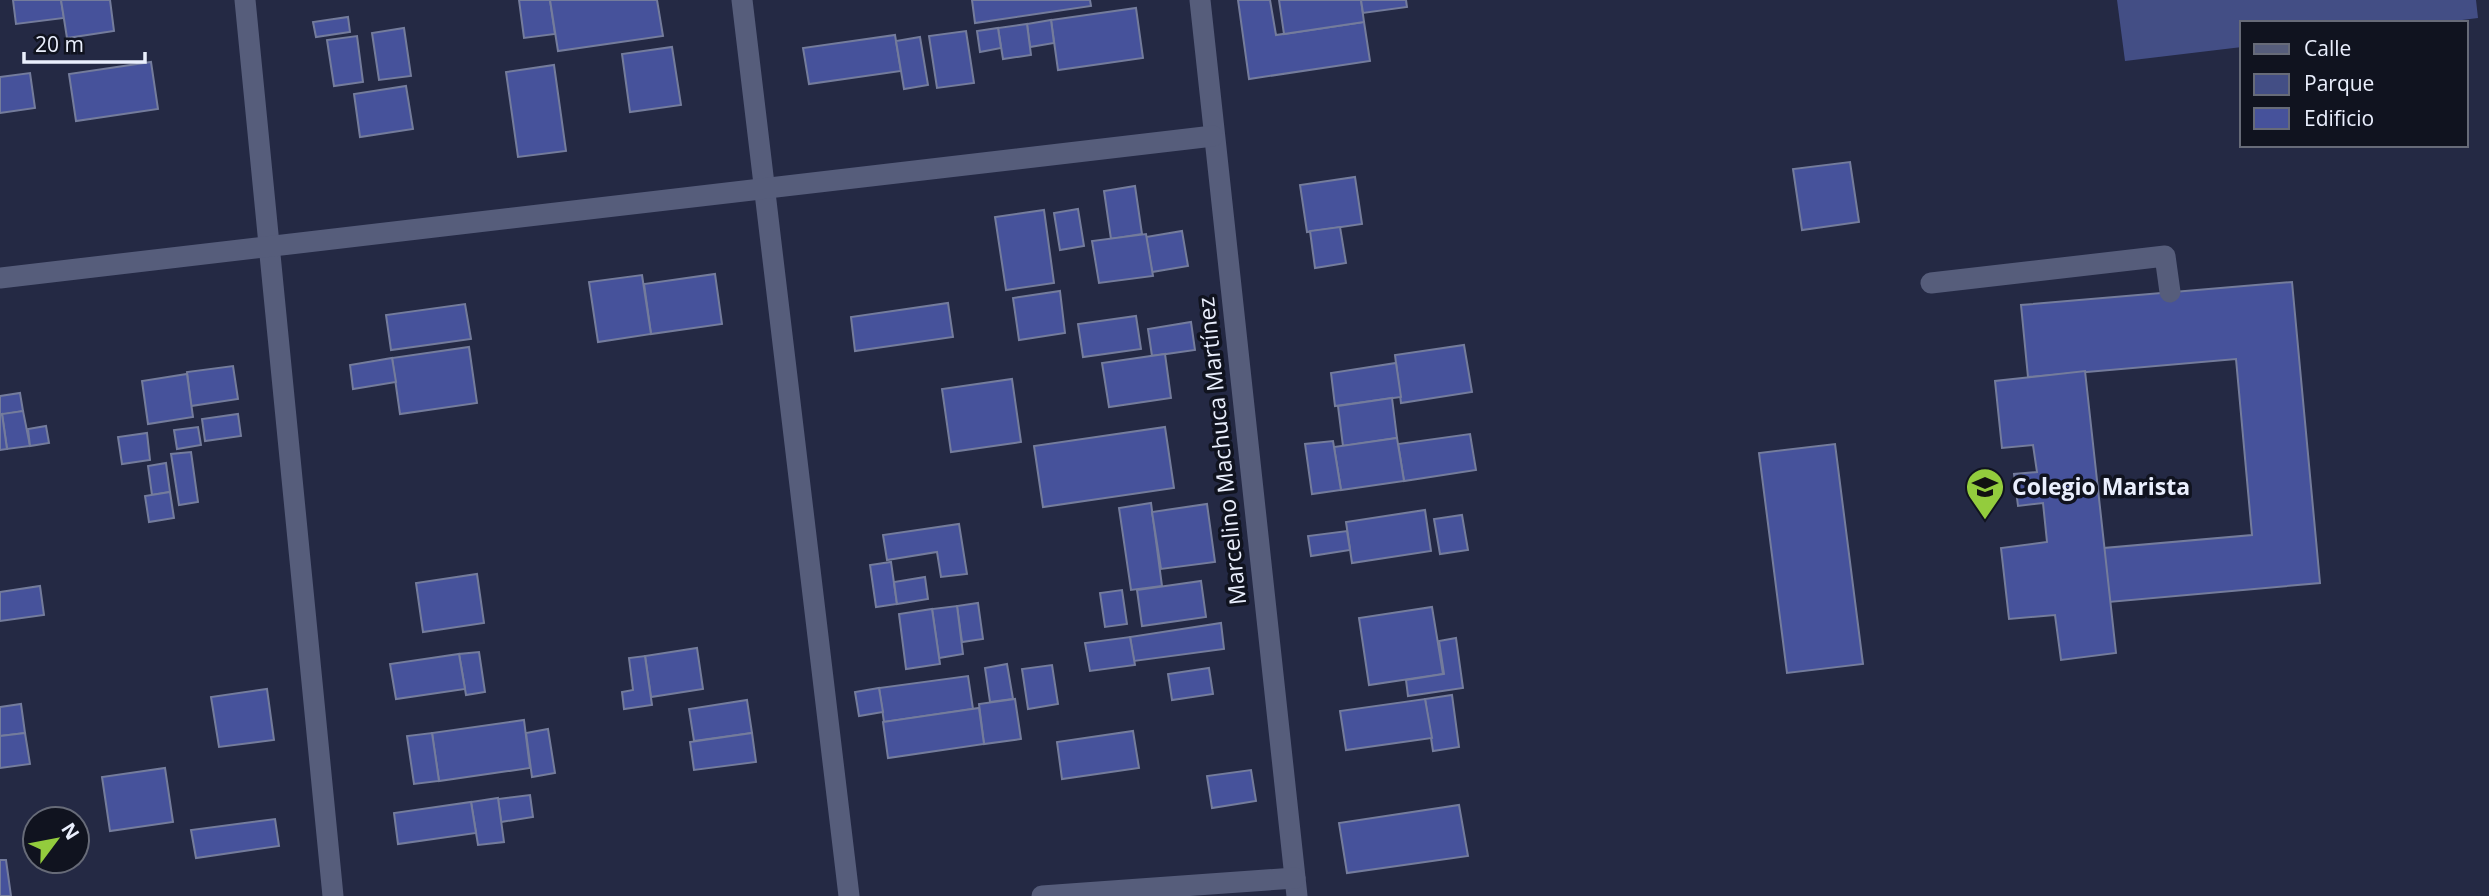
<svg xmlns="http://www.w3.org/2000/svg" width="2489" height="896" font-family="'Open Sans',sans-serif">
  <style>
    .green { fill: #434e85 }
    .building { fill: #46529b; stroke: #747c9c; stroke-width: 2 }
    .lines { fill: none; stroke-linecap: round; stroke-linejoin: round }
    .minor { stroke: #565d7b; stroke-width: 21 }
    .labels { text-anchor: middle; stroke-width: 7; stroke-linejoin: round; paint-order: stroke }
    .street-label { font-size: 23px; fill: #eaeffd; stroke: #10131f }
    .poi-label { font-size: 23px; font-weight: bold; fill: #eaeffd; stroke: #10131f; text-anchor: start }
  </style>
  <rect width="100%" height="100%" fill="#242944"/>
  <!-- green -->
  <path class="green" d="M2117 0H2476L2478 18 2438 23H2242V47L2125 61Z"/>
  <!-- building -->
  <g class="building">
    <path d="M13 0H61L64 18 16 24Z"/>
    <path d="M61 0H110L114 31 67 38Z"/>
    <path d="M519 0H550L555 34 524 38Z"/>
    <path d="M550 0H657L663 36 558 51Z"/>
    <path d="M972 0H1090L1091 6 975 23Z"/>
    <path d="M1238 0H1270L1276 35 1364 22 1370 61 1249 79Z"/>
    <path d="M1279 0H1361L1364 22 1284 34Z"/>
    <path d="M1361 0H1406L1407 7 1363 13Z"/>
    <path d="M1136 8 1143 58 1058 70 1051 20Z"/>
    <path d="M348 17 350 32 316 37 313 22Z"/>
    <path d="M1051 20 1054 43 1030 47 1027 24Z"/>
    <path d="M1027 24 1031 55 1003 59 998 28Z"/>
    <path d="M404 28 411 76 379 80 372 33Z"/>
    <path d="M998 28 1001 48 980 52 977 31Z"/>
    <path d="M966 31 974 83 937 88 929 36Z"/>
    <path d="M895 35 901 71 809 84 803 48Z"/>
    <path d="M357 36 363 82 334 86 327 40Z"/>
    <path d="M920 37 928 85 904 89 896 41Z"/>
    <path d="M672 47 681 105 630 112 622 54Z"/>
    <path d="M151 62 158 109 76 121 69 74Z"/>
    <path d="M554 65 566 151 518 157 506 72Z"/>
    <path d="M30 73 35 108 0 113V77Z"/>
    <path d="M406 86 413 129 360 137 354 94Z"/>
    <path d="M1850 162 1859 222 1802 230 1793 169Z"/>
    <path d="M1355 177 1362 224 1307 232 1300 185Z"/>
    <path d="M1135 186 1142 234 1111 239 1104 191Z"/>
    <path d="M1078 209 1084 246 1060 250 1054 213Z"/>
    <path d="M1044 210 1054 283 1006 290 995 217Z"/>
    <path d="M1340 227 1346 263 1315 268 1310 231Z"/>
    <path d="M1182 231 1188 266 1152 272 1146 237Z"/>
    <path d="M1146 234 1153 276 1099 283 1092 241Z"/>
    <path d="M715 274 722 324 651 334 644 284Z"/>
    <path d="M642 275 651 334 598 342 589 282Z"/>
    <path d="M2292 282 2320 583 2109 602 2104 548 2252 535 2236 359 2028 377 2021 305Z"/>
    <path d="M1060 291 1065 333 1019 340 1013 298Z"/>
    <path d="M948 303 953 337 855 351 851 317Z"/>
    <path d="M465 304 471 339 391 350 386 315Z"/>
    <path d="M1136 316 1141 349 1083 357 1078 324Z"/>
    <path d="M1191 322 1195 350 1152 356 1148 329Z"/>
    <path d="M1464 345 1472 392 1401 403 1395 355Z"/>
    <path d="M469 347 477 403 400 414 392 358Z"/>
    <path d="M1165 354 1171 398 1109 407 1102 363Z"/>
    <path d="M392 358 396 382 353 389 350 365Z"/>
    <path d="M1396 363 1401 397 1335 406 1331 373Z"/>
    <path d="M233 366 238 399 191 406 187 372Z"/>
    <path d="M2085 371 2116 653 2061 660 2055 615 2009 619 2001 548 2047 542 2043 503 2018 506 2014 474 2037 472 2033 445 2002 448 1995 381Z"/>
    <path d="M187 374 193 417 148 424 142 381Z"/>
    <path d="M1012 379 1021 442 951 452 942 389Z"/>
    <path d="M20 393 23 411 0 415V396Z"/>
    <path d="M1392 398 1397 438 1343 446 1338 406Z"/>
    <path d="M23 411 30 446 7 449 2 414Z"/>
    <path d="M2 414 7 449 0 450V415Z"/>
    <path d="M238 414 241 436 205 441 202 419Z"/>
    <path d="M46 426 49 443 30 446 28 429Z"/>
    <path d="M198 427 201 445 177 449 174 430Z"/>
    <path d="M1165 427 1174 488 1043 507 1034 446Z"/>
    <path d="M147 433 150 460 122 464 118 437Z"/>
    <path d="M1470 434 1476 470 1404 481 1398 444Z"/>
    <path d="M1397 438 1404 481 1341 490 1334 447Z"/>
    <path d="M1333 441 1341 490 1312 494 1305 444Z"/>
    <path d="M1835 444 1863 664 1787 673 1759 453Z"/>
    <path d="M191 452 198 502 179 505 171 454Z"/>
    <path d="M166 463 170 492 152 495 148 466Z"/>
    <path d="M170 492 174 518 149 522 145 496Z"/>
    <path d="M1151 503 1162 586 1131 590 1119 508Z"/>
    <path d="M1207 504 1215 562 1161 569 1152 512Z"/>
    <path d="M1425 510 1431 551 1352 563 1346 522Z"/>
    <path d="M1462 515 1468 550 1440 554 1434 519Z"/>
    <path d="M959 524 967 574 941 577 937 552 887 560 883 535Z"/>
    <path d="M1347 531 1350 550 1311 556 1308 536Z"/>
    <path d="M891 562 897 604 876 607 870 565Z"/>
    <path d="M477 574 484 623 423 632 416 583Z"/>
    <path d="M925 577 928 599 897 604 894 582Z"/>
    <path d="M1201 581 1206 617 1142 626 1137 590Z"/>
    <path d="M40 586 44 615 0 621V592Z"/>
    <path d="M1122 590 1127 624 1105 627 1100 593Z"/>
    <path d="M978 603 983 639 962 642 957 606Z"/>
    <path d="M957 606 963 654 939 658 932 609Z"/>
    <path d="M1432 607 1443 674 1369 685 1359 618Z"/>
    <path d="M932 609 940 664 906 669 899 614Z"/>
    <path d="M1221 623 1224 649 1134 661 1130 637Z"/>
    <path d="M1130 637 1135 665 1090 671 1085 643Z"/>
    <path d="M1456 638 1463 688 1408 696 1406 680 1444 674 1439 641Z"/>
    <path d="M697 648 703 689 651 697 645 656Z"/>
    <path d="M479 652 485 692 466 695 459 654Z"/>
    <path d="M459 654 465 689 396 699 390 664Z"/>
    <path d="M645 656 652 705 624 709 622 692 633 690 629 658Z"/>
    <path d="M1007 664 1013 699 990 702 985 668Z"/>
    <path d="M1052 665 1058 704 1028 709 1022 669Z"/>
    <path d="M1209 668 1213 694 1172 700 1168 674Z"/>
    <path d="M968 676 973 709 884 722 879 688Z"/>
    <path d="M879 688 883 712 859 716 855 692Z"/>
    <path d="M267 689 274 740 219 747 211 697Z"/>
    <path d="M1452 695 1459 747 1433 751 1425 699Z"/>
    <path d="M1015 699 1021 739 984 744 979 704Z"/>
    <path d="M1425 699 1432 738 1346 750 1340 711Z"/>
    <path d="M747 700 752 733 694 741 689 709Z"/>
    <path d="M21 704 25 733 0 736V707Z"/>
    <path d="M979 708 984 744 888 758 883 722Z"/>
    <path d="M524 720 530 768 439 781 432 733Z"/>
    <path d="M548 729 555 773 532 777 526 733Z"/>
    <path d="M1133 731 1139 768 1062 779 1057 742Z"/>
    <path d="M25 733 30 764 0 768V736Z"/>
    <path d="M432 733 439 781 414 784 407 736Z"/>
    <path d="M752 733 756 762 694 770 690 742Z"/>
    <path d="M165 768 173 822 110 831 102 777Z"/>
    <path d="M1251 770 1256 801 1212 808 1207 776Z"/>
    <path d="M530 795 533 817 501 822 498 799Z"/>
    <path d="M498 798 504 842 478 845 471 802Z"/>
    <path d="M471 802 476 833 398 844 394 813Z"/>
    <path d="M1459 805 1468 856 1347 873 1339 823Z"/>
    <path d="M275 819 279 846 196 858 191 830Z"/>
    <path d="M0 860H6L11 896H0Z"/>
  </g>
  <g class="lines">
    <!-- minor -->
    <g class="minor">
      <path d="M245 0 333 896"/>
      <path d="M742 0 849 896"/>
      <path d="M1200 0 1297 896"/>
      <path d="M0 278 1213 136"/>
      <path d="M1931 283 2165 256 2170 292"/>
      <path d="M1042 896 1295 878"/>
    </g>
  </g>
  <!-- icons -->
  <defs>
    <symbol id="school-pin" viewBox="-11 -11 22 30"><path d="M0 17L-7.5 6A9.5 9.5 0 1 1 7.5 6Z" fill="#93cc3d" stroke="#10131f"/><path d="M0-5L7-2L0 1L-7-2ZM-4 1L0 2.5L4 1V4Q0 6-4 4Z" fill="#111"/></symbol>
  </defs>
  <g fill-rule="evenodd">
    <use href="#school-pin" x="1963" y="465" width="44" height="60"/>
  </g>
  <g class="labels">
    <!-- street labels -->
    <g class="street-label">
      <text transform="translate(1222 451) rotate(-96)" y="8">Marcelino Machuca Martínez</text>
    </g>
    <!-- poi labels -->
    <g class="poi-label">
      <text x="2012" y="495">Colegio Marista</text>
    </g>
  </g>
  <!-- legend -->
  <rect x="2240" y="21" width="228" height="126" fill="#10131f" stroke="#676b78" stroke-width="2"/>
  <rect x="2254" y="44" width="35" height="10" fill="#565d7b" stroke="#676b78" stroke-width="2"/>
  <text x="2304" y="56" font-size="21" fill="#eaeffd">Calle</text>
  <rect x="2254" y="74" width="35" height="21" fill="#434e85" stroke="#676b78" stroke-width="2"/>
  <text x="2304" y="91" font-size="21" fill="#eaeffd">Parque</text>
  <rect x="2254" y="108" width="35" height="21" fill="#46529b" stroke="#676b78" stroke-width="2"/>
  <text x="2304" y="126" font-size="21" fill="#eaeffd">Edificio</text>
  <!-- north arrow -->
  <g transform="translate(56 840) rotate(58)"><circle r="33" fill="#10131f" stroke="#676b78" stroke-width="2"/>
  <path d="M0-5L12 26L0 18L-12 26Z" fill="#93cc3d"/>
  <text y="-10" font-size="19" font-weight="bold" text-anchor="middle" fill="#eaeffd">N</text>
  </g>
  <!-- scale -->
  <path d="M24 52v10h121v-10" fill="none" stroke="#eaeffd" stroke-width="3.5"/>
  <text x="35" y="52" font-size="21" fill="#eaeffd" stroke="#10131f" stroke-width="5" paint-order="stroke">20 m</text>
</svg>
